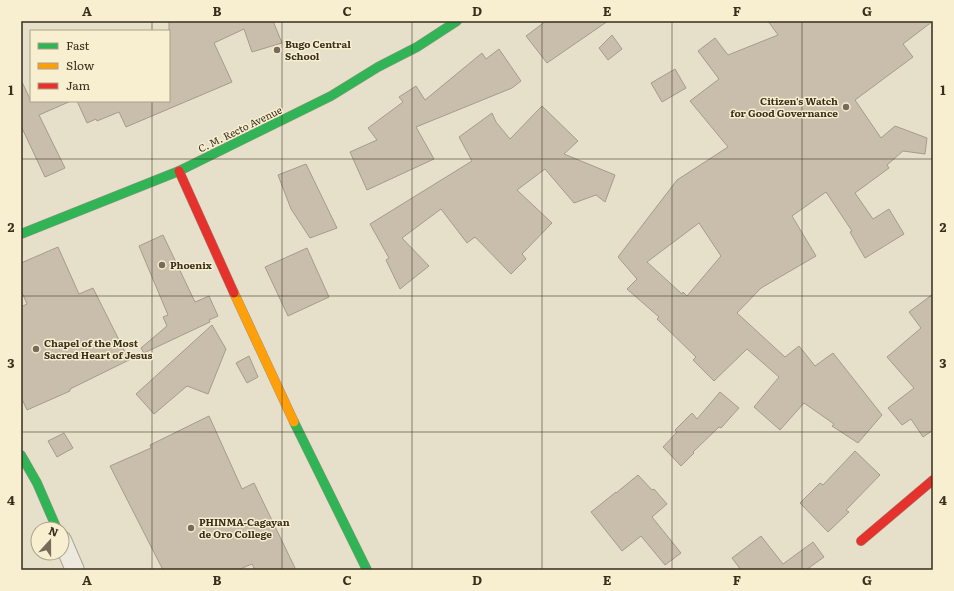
<svg xmlns="http://www.w3.org/2000/svg" width="954" height="591" font-family="Literata,serif">
  <style>
    .building { fill: #c9beac; stroke: #a69b8a; fill-rule: evenodd }
    .lines { fill: none; stroke-linecap: round; stroke-linejoin: round }
    .street-casing { stroke: #aba495; stroke-width: 20 }
    .fast-casing { stroke: #9a9384; stroke-width: 10 }
    .slow-casing { stroke: #9a9384; stroke-width: 10 }
    .jam-casing { stroke: #9a9384; stroke-width: 10 }
    .street { stroke: #ede9de; stroke-width: 18 }
    .fast { stroke: #30b455; stroke-width: 9 }
    .slow { stroke: #ff9f0a; stroke-width: 9 }
    .jam { stroke: #e5322d; stroke-width: 9 }
    .grid { fill: none; stroke: #392d1c; stroke-width: 1; stroke-opacity: 0.55 }
    .poi-dot { fill: #766c59; stroke: #f7efd0; stroke-width: 1.5 }
    .labels { text-anchor: middle; stroke-width: 3; stroke-linejoin: round; paint-order: stroke }
    .poi-label { font-size: 10px; font-weight: bold; fill: #392d1c; stroke: #f7efd0; text-anchor: start }
    .street-label { font-size: 10px; fill: #392d1c; stroke: #f7efd0 }
    .neatline { fill: none; stroke: #392d1c; stroke-width: 1.5 }
    .grid-label { font-size: 13px; text-anchor: middle; font-weight: bold; fill: #392d1c }
  </style>
  <rect width="100%" height="100%" fill="#e6e0cb"/>
  <!-- building -->
  <g class="building">
    <path d="M169 21H273L282 43 252 52 244 29 214 43 232 82 126 127 119 112 97 121 96 119 87 123 77 101H169Z"/>
    <path d="M546 21H608L547 63 526 36Z"/>
    <path d="M768 21H933L903 44 913 57 855 100 881 138 895 126 927 138 925 154 903 151 887 165 889 168 855 193 873 219 889 209 904 234 865 258 850 232 852 231 826 192 792 216 816 256 761 288 737 313 785 357 799 346 815 366 833 353 882 415 858 443 832 426 834 424 804 403 780 430 754 407 779 377 747 349 714 381 693 360 696 357 657 319 659 317 627 289 637 279 618 257 677 180 728 147 690 101 719 79 698 51 715 38 728 55 778 35ZM699 223 721 256 687 296 683 292 682 294 647 262Z"/>
    <path d="M612 35 622 49 608 60 599 48Z"/>
    <path d="M499 49 521 81 512 88 416 127 434 159 367 190 350 152 377 140 368 128 403 102 399 97 416 86 425 100 482 53 486 59Z"/>
    <path d="M675 69 686 88 662 102 651 83Z"/>
    <path d="M21 80 31 101H71L39 115 65 168 45 177 21 126Z"/>
    <path d="M542 106 578 141 564 154 615 175 605 202 596 195 574 203 545 169 517 190 552 223 522 254 526 259 511 274 475 237 467 243 441 209 402 238 429 266 400 289 386 260 389 258 370 224 472 161 459 137 492 113 496 122 510 139Z"/>
    <path d="M306 164 337 228 310 238 291 209 278 175Z"/>
    <path d="M163 235 195 302 209 296 218 316 209 320 210 322 144 353 141 348 167 326 163 317 168 315 139 246Z"/>
    <path d="M58 247 79 294 93 288 129 360 70 389V391L27 410 21 397V307L27 304 21 290V263Z"/>
    <path d="M307 248 329 297 288 316 265 267Z"/>
    <path d="M933 294V430L923 437 911 419 902 425 888 408 914 388 887 357 921 328 909 312Z"/>
    <path d="M212 325 226 349 208 394 187 386 154 414 136 394Z"/>
    <path d="M249 356 258 377 247 383 236 363Z"/>
    <path d="M720 392 739 408 721 428 719 427 693 452 694 453 681 466 663 447 677 432 675 430 692 413 697 419Z"/>
    <path d="M209 416 242 489 254 483 296 570H255L252 564 238 570H163L110 466 151 448 150 445Z"/>
    <path d="M64 433 73 448 57 457 48 441Z"/>
    <path d="M855 451 880 475 846 510 849 512 828 532 800 503 820 483 823 485Z"/>
    <path d="M638 475 652 490 654 489 667 504 652 517 681 553 665 565 641 536 622 551 591 512 616 492V493Z"/>
    <path d="M761 536 783 564 813 542 824 557 806 570H741L732 558Z"/>
  </g>
  <g class="lines">
    <defs>
      <path id="street" d="M62 540 75 570"/>
      <g id="fast">
        <path d="M21 234 179 171 331 96 378 67 417 47 457 21"/>
        <path d="M294 422 367 570"/>
        <path d="M21 455 37 483 57 529"/>
      </g>
      <path id="slow" d="M234 293 294 422"/>
      <g id="jam">
        <path d="M179 171 234 293"/>
        <path d="M861 541 933 480"/>
      </g>
    </defs>
    <!-- street casing -->
    <use href="#street" class="street-casing"/>
    <!-- fast casing -->
    <use href="#fast" class="fast-casing"/>
    <!-- slow casing -->
    <use href="#slow" class="slow-casing"/>
    <!-- jam casing -->
    <use href="#jam" class="jam-casing"/>
    <!-- street -->
    <use href="#street" class="street"/>
    <!-- fast -->
    <use href="#fast" class="fast"/>
    <!-- slow -->
    <use href="#slow" class="slow"/>
    <!-- jam -->
    <use href="#jam" class="jam"/>
  </g>
  <!-- grid -->
  <path class="grid" d="M152 21V31M282 21V570M412 21V570M542 21V570M672 21V570M802 21V570M152 101V570M21 159H933M21 296H933M21 432H933"/>
  <!-- markers -->
  <g class="poi-dot">
    <circle cx="277" cy="50" r="4"/>
    <circle cx="846" cy="107" r="4"/>
    <circle cx="162" cy="265" r="4"/>
    <circle cx="36" cy="349" r="4"/>
    <circle cx="191" cy="528" r="4"/>
  </g>
  <g class="labels">
    <!-- poi labels -->
    <g class="poi-label">
      <text x="285" y="48">Bugo Central<tspan x="285" dy="12">School</tspan></text>
      <text x="838" y="105" text-anchor="end">Citizen's Watch<tspan x="838" dy="12">for Good Governance</tspan></text>
      <text x="170" y="269">Phoenix</text>
      <text x="44" y="347">Chapel of the Most<tspan x="44" dy="12">Sacred Heart of Jesus</tspan></text>
      <text x="199" y="526">PHINMA-Cagayan<tspan x="199" dy="12">de Oro College</tspan></text>
    </g>
    <!-- street labels -->
    <g class="street-label">
      <text transform="translate(240 129) rotate(-26)" y="4">C. M. Recto Avenue</text>
    </g>
  </g>
  <!-- border -->
  <rect width="954" height="591" fill="none" stroke="#f7efd0" stroke-width="44"/>
  <!-- legend -->
  <rect x="30" y="30" width="140" height="72" fill="#f7efd0" stroke="#aba188"/>
  <rect x="38" y="43" width="20" height="6" fill="#30b455" stroke="#aba188"/>
  <text x="66" y="50" font-size="12" fill="#392d1c">Fast</text>
  <rect x="38" y="63" width="20" height="6" fill="#ff9f0a" stroke="#aba188"/>
  <text x="66" y="70" font-size="12" fill="#392d1c">Slow</text>
  <rect x="38" y="83" width="20" height="6" fill="#e5322d" stroke="#aba188"/>
  <text x="66" y="90" font-size="12" fill="#392d1c">Jam</text>
  <!-- north arrow -->
  <g transform="translate(50 541) rotate(21)"><circle r="19" fill="#f7efd0" stroke="#aba188"/>
  <path d="M0-3L7 15L0 10L-7 15Z" fill="#766c59"/>
  <text y="-6" font-size="11" font-weight="bold" text-anchor="middle" fill="#392d1c">N</text>
  </g>
  <rect x="22" y="22" width="910" height="547" class="neatline"/>
  <g class="grid-label">
    <text x="87" y="16">A</text>
    <text x="217" y="16">B</text>
    <text x="347" y="16">C</text>
    <text x="477" y="16">D</text>
    <text x="607" y="16">E</text>
    <text x="737" y="16">F</text>
    <text x="867" y="16">G</text>
    <text x="11" y="95">1</text>
    <text x="943" y="95">1</text>
    <text x="11" y="232">2</text>
    <text x="943" y="232">2</text>
    <text x="11" y="368">3</text>
    <text x="943" y="368">3</text>
    <text x="11" y="505">4</text>
    <text x="943" y="505">4</text>
    <text x="87" y="585">A</text>
    <text x="217" y="585">B</text>
    <text x="347" y="585">C</text>
    <text x="477" y="585">D</text>
    <text x="607" y="585">E</text>
    <text x="737" y="585">F</text>
    <text x="867" y="585">G</text>
  </g>
</svg>
